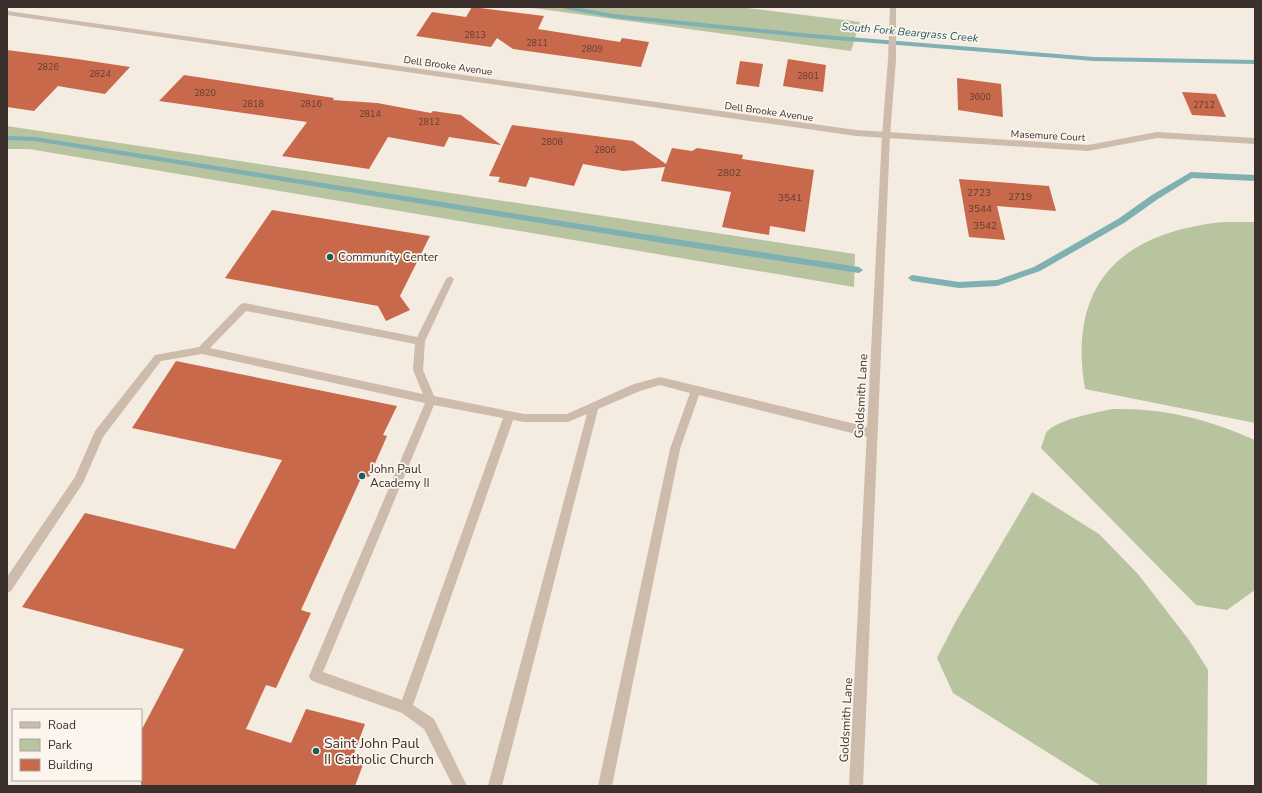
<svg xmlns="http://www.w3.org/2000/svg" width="1262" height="793" font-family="'Nunito Sans',sans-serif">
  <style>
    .green { fill: #b8c4a0 }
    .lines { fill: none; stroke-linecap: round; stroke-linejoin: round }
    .stream { fill: #7fb0b2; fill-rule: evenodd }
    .building { fill: #c8694b }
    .service { fill: #cdbbac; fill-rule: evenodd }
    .minor { fill: #cdbbac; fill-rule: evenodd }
    .tertiary { fill: #cdbbac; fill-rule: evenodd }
    .poi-dot { fill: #1f5a5e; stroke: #fbf5ee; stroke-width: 1.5 }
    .labels { text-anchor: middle; stroke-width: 3.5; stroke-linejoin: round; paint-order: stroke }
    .far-number-label { font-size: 9px; fill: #5e3e33 }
    .far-street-label { font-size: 10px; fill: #3b302b; stroke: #fbf5ee }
    .number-label { font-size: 10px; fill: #5e3e33 }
    .far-water-label { font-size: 11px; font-style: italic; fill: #1f5a5e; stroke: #fbf5ee }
    .poi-label { font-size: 12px; fill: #3b302b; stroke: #fbf5ee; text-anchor: start }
    .street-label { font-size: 12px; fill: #3b302b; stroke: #fbf5ee }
    .near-poi-label { font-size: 14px; fill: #3b302b; stroke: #fbf5ee; text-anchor: start }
  </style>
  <rect width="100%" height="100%" fill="#f4ebe1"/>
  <!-- green -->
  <g class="green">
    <path d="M525 7H739L860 22 851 51Z"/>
    <path d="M7 126 855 254 854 287 29 149H7Z"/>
    <path d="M1224 222H1255V423L1085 389C1067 283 1122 232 1224 222Z"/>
    <path d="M1113 409C1165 408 1208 419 1255 440V590L1227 610 1196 605 1041 448C1043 443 1044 438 1046 433 1054 420 1098 412 1113 409Z"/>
    <path d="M1032 492 1099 534 1138 574 1189 640 1208 670 1207 786H1101L953 693 937 658 956 621Z"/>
  </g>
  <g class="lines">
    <!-- stream -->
    <g class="stream">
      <path d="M562 7H575L613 14 812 34 1094 57 1255 60V64L1094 61 812 38 613 18 565 9Z"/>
      <path d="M7 136 35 137 675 239 859 267 863 270 859 273 675 245 35 141 7 140Z"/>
      <path d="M1191 172 1255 175V181L1192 178 1158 199 1124 223 1040 271 997 286 959 288 912 281 908 278 912 275 959 282 997 280 1034 267 1118 219 1152 195Z"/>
    </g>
  </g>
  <!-- building -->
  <g class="building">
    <path d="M472 7 544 16 538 29 620 42 622 38 649 42 641 67 513 49 497 38 491 47 416 36 432 12 466 17Z"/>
    <path d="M7 50 77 59 130 67 105 94 58 86 34 111 7 107Z"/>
    <path d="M788 59 826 65 823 92 783 86Z"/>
    <path d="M740 61 763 64 759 87 736 84Z"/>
    <path d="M184 75 334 98 333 100 377 103 431 113 433 111 461 115 501 145 449 137 444 147 388 137 369 169 282 156 307 122 159 101Z"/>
    <path d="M957 78 1001 84 1003 117 958 110Z"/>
    <path d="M1182 92 1216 94 1226 117 1192 115Z"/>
    <path d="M512 125 633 141 666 164 672 148 692 151 697 148 743 155 742 159 814 170 805 232 770 226 769 235 722 227 731 192 661 181 665 167 623 171 583 164 574 186 530 177 526 187 498 182 500 177 489 176Z"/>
    <path d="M959 179 1049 186 1056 211 997 206 1005 240 969 237Z"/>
    <path d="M272 210 430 236 400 296 410 310 386 321 378 306 225 278Z"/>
    <path d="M176 361 397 406 383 435 387 436 369 477 362 476 301 610 311 613 276 688 266 685 246 729 291 743 306 709 365 724 352 759 364 762 355 786H141V731L184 649 22 607 85 513 235 549 282 460 132 428Z"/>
  </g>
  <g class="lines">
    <!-- service -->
    <path class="service" d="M450 276 454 279 425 341 423 370 434 396 524 414H567L634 384 660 377 872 428 876 430 877 433 876 436 872 438 699 395 680 449 612 786H598L670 449 690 393 660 385 640 391 598 409 502 786H488L587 414 568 422H524L513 420 413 705 434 719 467 786H453L424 729 402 713 315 682 311 680 309 676 425 403 202 354 161 361 103 437 83 483 11 591 7 593V577L75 477 95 431 155 355 199 347 241 304 244 303 417 337 446 279ZM246 311 415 344 413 370 423 394 210 348ZM434 405 503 418 402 700 323 672Z"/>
    <!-- minor -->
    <path class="minor" d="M7 11 856 130 1088 145 1157 132 1255 138V144L1157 138 1088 151 856 136 7 15Z"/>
    <!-- tertiary -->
    <path class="tertiary" d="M890 7H896V60L890 135 863 786H849L882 135 888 60Z"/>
  </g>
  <!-- markers -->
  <g class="poi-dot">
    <circle cx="330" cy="257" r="4"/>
    <circle cx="362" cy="476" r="4"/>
    <circle cx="316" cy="751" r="4"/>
  </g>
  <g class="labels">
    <!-- far-number labels -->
    <g class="far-number-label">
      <text x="475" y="38">2813</text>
      <text x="537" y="46">2811</text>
      <text x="592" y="52">2809</text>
      <text x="48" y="70">2826</text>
      <text x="100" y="77">2824</text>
      <text x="808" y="79">2801</text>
      <text x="205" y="96">2820</text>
      <text x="980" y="100">3600</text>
      <text x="253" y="107">2818</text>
      <text x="311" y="107">2816</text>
      <text x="1204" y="108">2712</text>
      <text x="370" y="117">2814</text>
      <text x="429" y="125">2812</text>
      <text x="552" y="145">2808</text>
      <text x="605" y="153">2806</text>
    </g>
    <!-- far-street labels -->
    <g class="far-street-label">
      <text transform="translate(448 65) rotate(8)" y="4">Dell Brooke Avenue</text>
      <text transform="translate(769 111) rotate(8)" y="4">Dell Brooke Avenue</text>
      <text transform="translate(1048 135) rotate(3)" y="4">Masemure Court</text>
    </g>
    <!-- number labels -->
    <g class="number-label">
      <text x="729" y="176">2802</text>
      <text x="979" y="196">2723</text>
      <text x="1020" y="200">2719</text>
      <text x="790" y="201">3541</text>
      <text x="980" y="212">3544</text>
      <text x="985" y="229">3542</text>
    </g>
    <!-- far-water labels -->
    <g class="far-water-label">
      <text transform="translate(910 32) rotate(5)" y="4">South Fork Beargrass Creek</text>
    </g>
    <!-- poi labels -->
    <g class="poi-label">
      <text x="338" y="261">Community Center</text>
      <text x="370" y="473">John Paul<tspan x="370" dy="14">Academy II</tspan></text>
    </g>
    <!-- street labels -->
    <g class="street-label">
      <text transform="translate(861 396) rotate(-87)" y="4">Goldsmith Lane</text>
      <text transform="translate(846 720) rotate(-87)" y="4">Goldsmith Lane</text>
    </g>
    <!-- near-poi labels -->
    <g class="near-poi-label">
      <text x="324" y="748">Saint John Paul<tspan x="324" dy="16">II Catholic Church</tspan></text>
    </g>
  </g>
  <!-- border -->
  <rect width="1262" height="793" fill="none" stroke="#3b302b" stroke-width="16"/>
  <!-- legend -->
  <rect x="12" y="709" width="130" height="72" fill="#fbf5ee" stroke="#aea6a0"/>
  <rect x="20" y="722" width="20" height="6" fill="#cdbbac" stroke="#aea6a0"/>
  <text x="48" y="729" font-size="12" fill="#3b302b">Road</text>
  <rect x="20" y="739" width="20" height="12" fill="#b8c4a0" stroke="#aea6a0"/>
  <text x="48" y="749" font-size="12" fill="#3b302b">Park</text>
  <rect x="20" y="759" width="20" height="12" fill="#c8694b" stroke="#aea6a0"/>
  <text x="48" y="769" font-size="12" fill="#3b302b">Building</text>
</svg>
